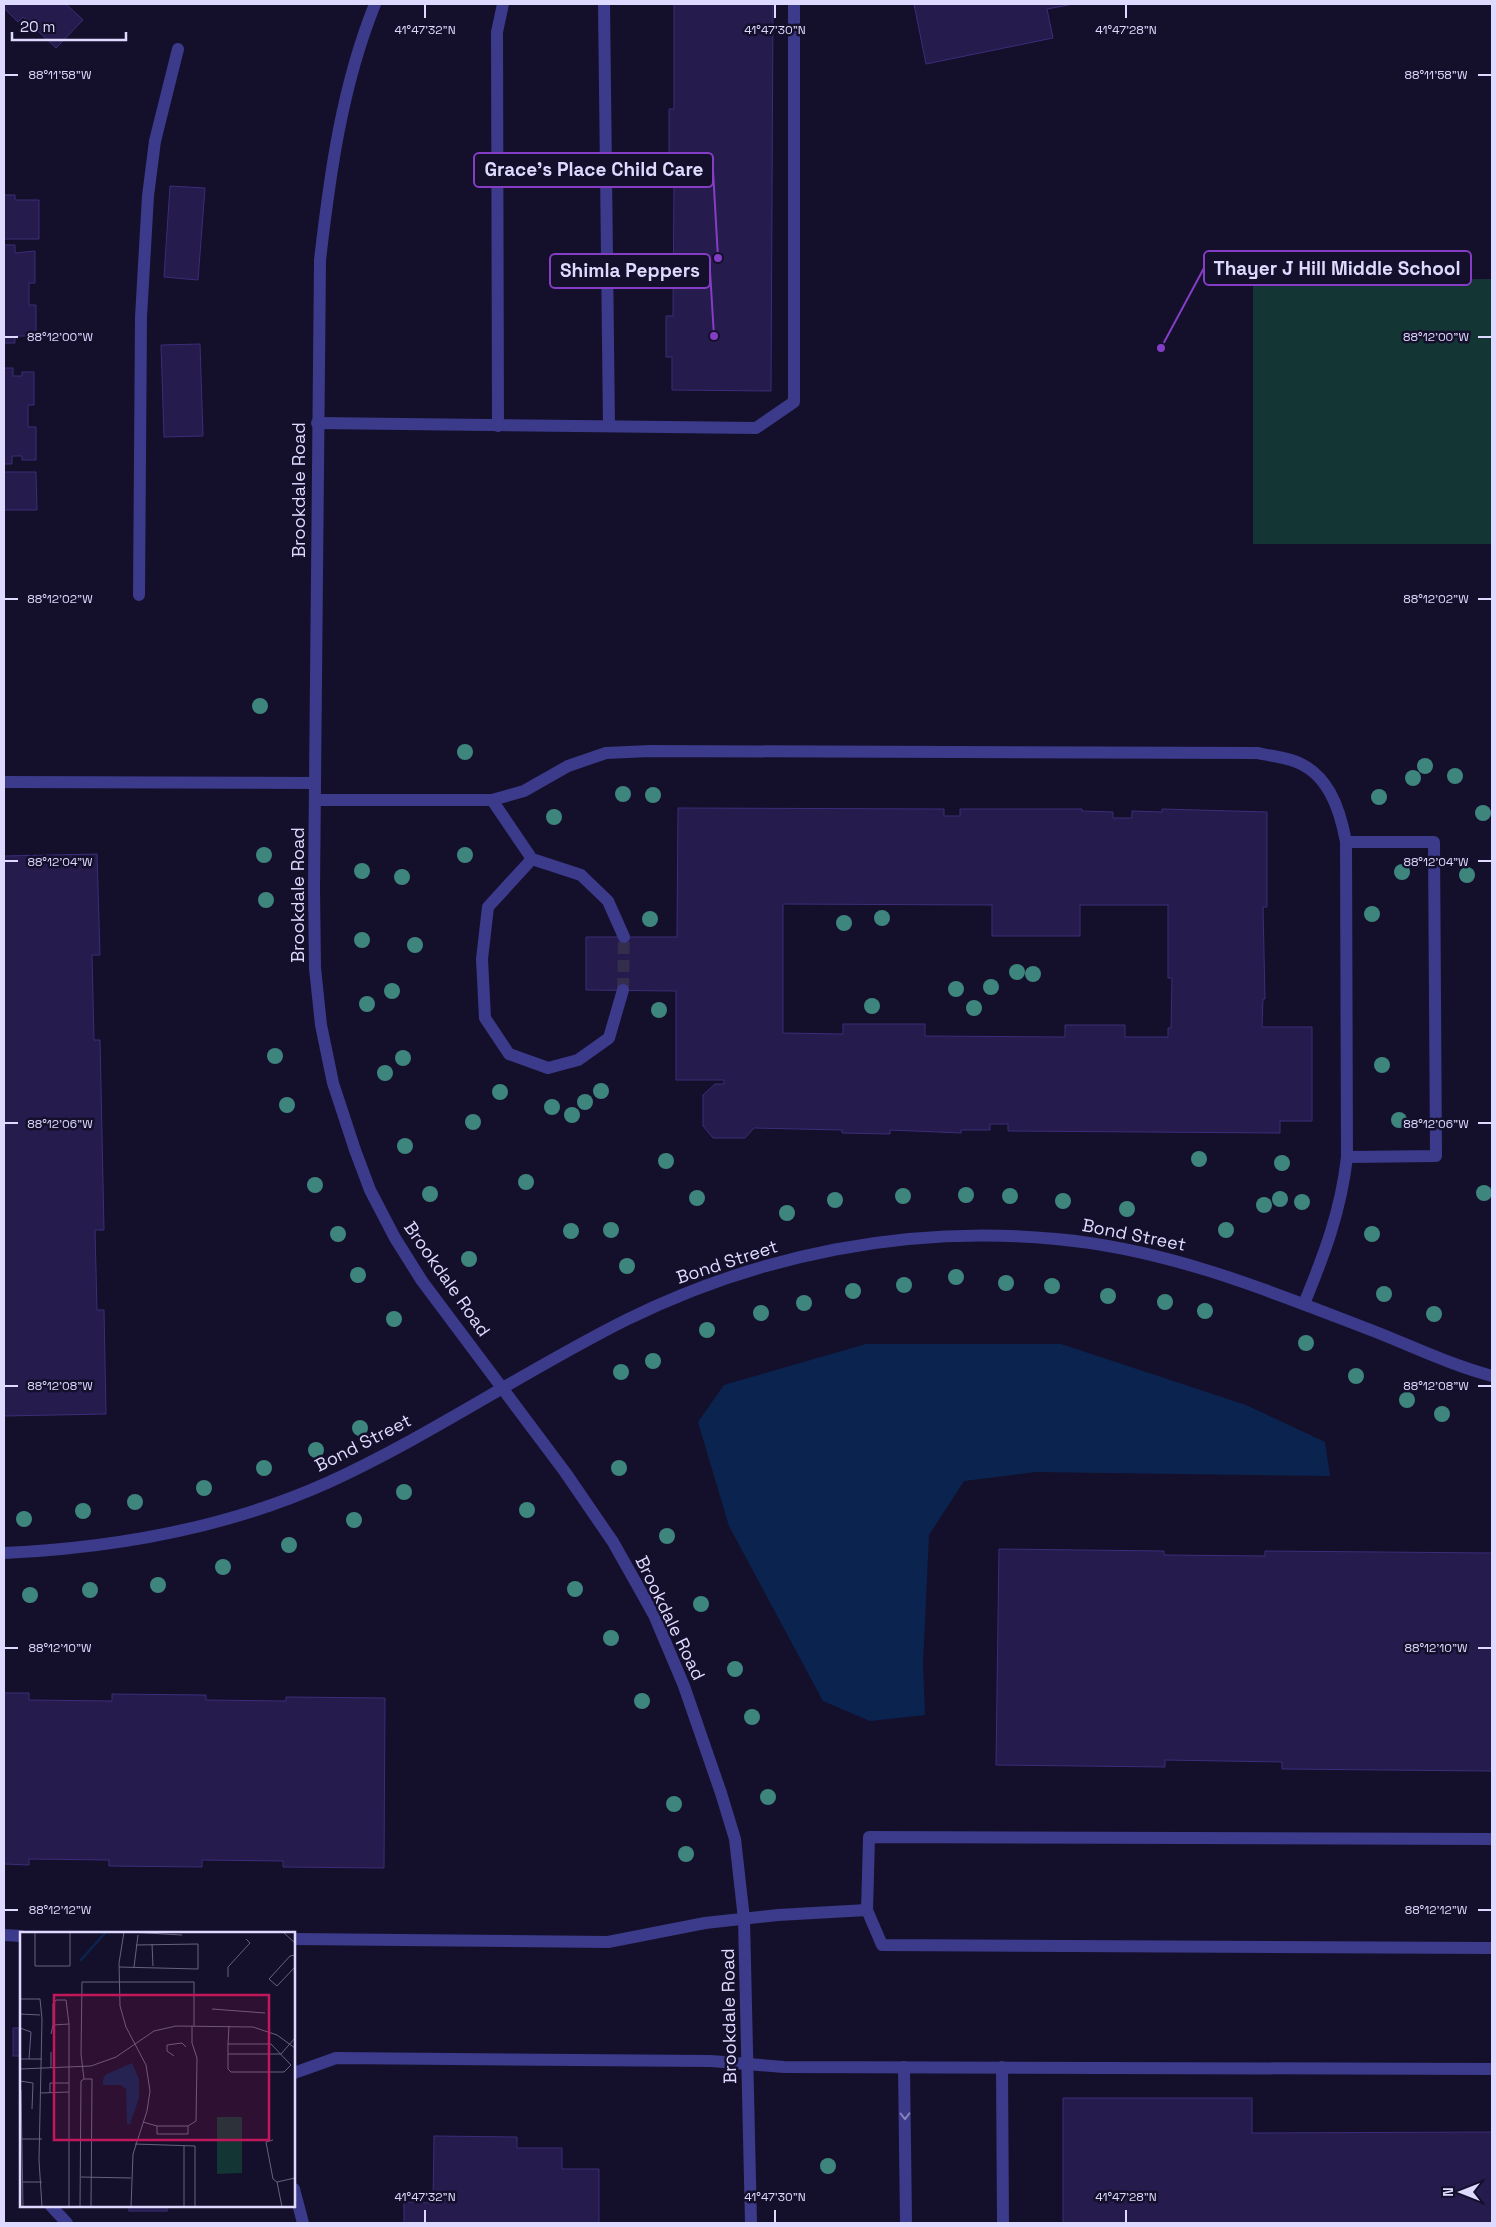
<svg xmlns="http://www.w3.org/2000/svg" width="1496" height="2227" font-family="'Space Grotesk',sans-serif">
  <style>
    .green { fill: #133534 }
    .water { fill: #0b244f }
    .building { fill: #251b4d; stroke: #3b2d79; fill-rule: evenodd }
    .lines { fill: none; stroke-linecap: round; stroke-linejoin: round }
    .minor-tunnel { stroke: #322e4b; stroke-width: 12; stroke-dasharray: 12 6; stroke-linecap: butt }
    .minor { stroke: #3c3a8b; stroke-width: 12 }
    .tree { fill: #3e857e }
    .oneway { stroke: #8582bf }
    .ticks { fill: none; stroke: #dedaff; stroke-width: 2 }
    .labels { text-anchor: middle; stroke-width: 5; stroke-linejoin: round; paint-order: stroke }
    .street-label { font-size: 18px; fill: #dedaff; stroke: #14102b }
    .inset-river { fill: none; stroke: #0b244f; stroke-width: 2.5 }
    .inset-road { fill: none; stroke: #656180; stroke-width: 1 }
    .view { fill: #c2185b; fill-opacity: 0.15; stroke: #c2185b; stroke-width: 2.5 }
    .inset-edge { fill: none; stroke: #dedaff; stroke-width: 2.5 }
    .ticks-label { font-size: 12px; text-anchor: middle; fill: #dedaff; stroke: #14102b; stroke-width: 5; stroke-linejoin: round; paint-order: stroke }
    .leader { fill: none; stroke: #853dc5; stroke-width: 2 }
    .callout-dot { fill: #853dc5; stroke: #14102b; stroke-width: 2 }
    .callout { fill: #14102b; stroke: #853dc5; stroke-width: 2 }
    .callout-label { font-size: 19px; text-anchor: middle; font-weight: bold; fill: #dedaff }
  </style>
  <rect width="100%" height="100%" fill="#14102b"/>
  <!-- green -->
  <path class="green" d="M1492 279V544H1253V280Z"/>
  <!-- water -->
  <path class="water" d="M866 1344H1061L1246 1405 1325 1442 1330 1476 1036 1472 964 1481 929 1535 923 1663 925 1715 870 1721 823 1701 729 1526 698 1422 724 1385Z"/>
  <!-- building -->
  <g class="building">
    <path d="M4 4H66L83 20 56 48 23 17 18 22 4 8Z"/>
    <path d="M674 4H773L771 391 672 390V357H666V316H673L674 183H669V109H674Z"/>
    <path d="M914 4H1074L1047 9 1053 38 926 64Z"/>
    <path d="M170 186 205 188 198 280 164 277Z"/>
    <path d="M4 195H15V200H39V239H4Z"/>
    <path d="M4 245H15V253L35 251V283H29V305H36V336H15V343H4Z"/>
    <path d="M200 344 203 436 164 437 161 345Z"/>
    <path d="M4 368H13V376H22V372H34V405H28V427H36V460H22V456H12V464H4Z"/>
    <path d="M4 472H36L37 510H4Z"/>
    <path d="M678 808 944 809V816H960V809H1082V811L1113 812V818H1132V811L1162 812V809L1267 812V907H1263L1265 999H1263L1262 1027H1312V1121H1280V1133L1008 1131V1124H990V1130H961V1133L890 1130V1134L842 1133V1130L754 1128 745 1138H713L703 1126V1095L715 1084H724V1080H676V991L586 990V937H677ZM783 904 992 905V936H1080V905H1168V978H1172L1171 1028H1168V1037H1125V1025H1065V1037L925 1036V1024H843V1034L783 1033Z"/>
    <path d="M97 854 100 955H92L94 1040H100L104 1230H95L97 1310H104L106 1414 4 1416V856Z"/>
    <path d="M999 1549 1164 1551V1555L1265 1556V1551L1492 1553V1771L1282 1769V1762L1165 1760V1767L996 1765Z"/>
    <path d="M4 1693H29V1700L112 1701V1694L206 1695V1700L286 1701V1697L385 1698 384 1868 283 1867V1861L202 1860V1867L109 1866V1860L29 1859V1865L4 1864Z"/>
    <rect x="13" y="2028" width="8" height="28"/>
    <path d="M1063 2098H1252V2133L1492 2132V2223H1063Z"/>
    <path d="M434 2136 517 2137V2148H562V2169H599V2223H404V2202L433 2203Z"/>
    <rect x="129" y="2206" width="38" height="5"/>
  </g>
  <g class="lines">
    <!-- minor-tunnel -->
    <path class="minor-tunnel" d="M623 990 624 937"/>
    <!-- minor -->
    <g class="minor">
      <path d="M375 4C342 86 330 173 320 260L314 889 315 968 321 1025 333 1083 355 1150 370 1190 395 1238 422 1281 565 1472 613 1542 635 1581 654 1615 684 1686 721 1793 735 1839 744 1919 751 2223"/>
      <path d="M604 4 609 426"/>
      <path d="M317 423 756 428 794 402V4"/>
      <path d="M498 426 497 32 503 4"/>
      <path d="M139 595 141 317 148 196 155 141 178 49"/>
      <path d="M4 782 315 783"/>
      <path d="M315 800H492L524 791 568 766 606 753 650 751 1257 753C1268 755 1280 757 1291 760 1328 771 1340 809 1346 842L1347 1157C1341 1211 1324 1255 1304 1304"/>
      <path d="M492 800 532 859 581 875 608 901 624 937"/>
      <path d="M1346 842H1434L1436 1156 1347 1157"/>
      <path d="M532 859 488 907 482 959 485 1018 509 1054 548 1068 578 1060 609 1038 623 990"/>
      <path d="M4 1553C115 1548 224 1529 327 1483 430 1436 524 1371 626 1320 760 1254 907 1225 1056 1239 1170 1249 1275 1293 1381 1334 1418 1349 1454 1366 1492 1376"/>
      <path d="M1492 1839 869 1837 867 1910 882 1945 1492 1948"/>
      <path d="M4 1935 21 1936"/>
      <path d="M294 1939 608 1942 705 1923 778 1915 867 1910"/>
      <path d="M904 2067 906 2223"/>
      <path d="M1002 2067 1003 2223"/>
      <path d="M294 2073 336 2058 711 2061 784 2067 1492 2069"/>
      <path d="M294 2189 303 2223"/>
      <path d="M51 2206 67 2223"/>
    </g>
  </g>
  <!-- trees -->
  <g class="tree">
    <circle cx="260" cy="706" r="8"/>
    <circle cx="465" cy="752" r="8"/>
    <circle cx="1425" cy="766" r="8"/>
    <circle cx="1455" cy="776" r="8"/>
    <circle cx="1413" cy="778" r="8"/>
    <circle cx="623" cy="794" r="8"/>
    <circle cx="653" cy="795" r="8"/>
    <circle cx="1379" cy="797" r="8"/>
    <circle cx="1483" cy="813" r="8"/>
    <circle cx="554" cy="817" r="8"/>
    <circle cx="264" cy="855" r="8"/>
    <circle cx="465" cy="855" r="8"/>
    <circle cx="362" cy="871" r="8"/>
    <circle cx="1402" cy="872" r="8"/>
    <circle cx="1467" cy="875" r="8"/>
    <circle cx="402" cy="877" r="8"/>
    <circle cx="266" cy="900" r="8"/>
    <circle cx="1372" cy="914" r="8"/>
    <circle cx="882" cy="918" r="8"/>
    <circle cx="650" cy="919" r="8"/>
    <circle cx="844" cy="923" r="8"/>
    <circle cx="362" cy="940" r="8"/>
    <circle cx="415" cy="945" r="8"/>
    <circle cx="1017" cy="972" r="8"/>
    <circle cx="1033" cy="974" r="8"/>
    <circle cx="991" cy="987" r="8"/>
    <circle cx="956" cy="989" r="8"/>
    <circle cx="392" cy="991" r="8"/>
    <circle cx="367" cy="1004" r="8"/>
    <circle cx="872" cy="1006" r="8"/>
    <circle cx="974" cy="1008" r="8"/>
    <circle cx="659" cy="1010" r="8"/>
    <circle cx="275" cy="1056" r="8"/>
    <circle cx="403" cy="1058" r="8"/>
    <circle cx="1382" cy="1065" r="8"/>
    <circle cx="385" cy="1073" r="8"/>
    <circle cx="601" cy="1091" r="8"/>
    <circle cx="500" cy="1092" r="8"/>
    <circle cx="585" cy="1102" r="8"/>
    <circle cx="287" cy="1105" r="8"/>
    <circle cx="552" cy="1107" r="8"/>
    <circle cx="572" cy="1115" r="8"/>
    <circle cx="1399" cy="1120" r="8"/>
    <circle cx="473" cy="1122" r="8"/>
    <circle cx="405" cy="1146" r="8"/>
    <circle cx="1199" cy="1159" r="8"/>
    <circle cx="666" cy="1161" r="8"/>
    <circle cx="1282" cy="1163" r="8"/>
    <circle cx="526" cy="1182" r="8"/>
    <circle cx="315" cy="1185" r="8"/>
    <circle cx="1484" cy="1193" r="8"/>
    <circle cx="430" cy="1194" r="8"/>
    <circle cx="966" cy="1195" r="8"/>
    <circle cx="903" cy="1196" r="8"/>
    <circle cx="1010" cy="1196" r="8"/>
    <circle cx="697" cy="1198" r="8"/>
    <circle cx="1280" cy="1199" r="8"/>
    <circle cx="835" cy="1200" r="8"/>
    <circle cx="1063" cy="1201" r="8"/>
    <circle cx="1302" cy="1202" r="8"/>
    <circle cx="1264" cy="1205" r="8"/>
    <circle cx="1127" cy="1209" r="8"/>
    <circle cx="787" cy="1213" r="8"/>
    <circle cx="611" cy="1230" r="8"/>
    <circle cx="1226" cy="1230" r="8"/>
    <circle cx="571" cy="1231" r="8"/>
    <circle cx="338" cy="1234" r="8"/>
    <circle cx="1372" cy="1234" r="8"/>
    <circle cx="469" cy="1259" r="8"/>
    <circle cx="627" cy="1266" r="8"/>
    <circle cx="358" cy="1275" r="8"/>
    <circle cx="956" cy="1277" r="8"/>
    <circle cx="1006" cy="1283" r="8"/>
    <circle cx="904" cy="1285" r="8"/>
    <circle cx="1052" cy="1286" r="8"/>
    <circle cx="853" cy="1291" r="8"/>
    <circle cx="1384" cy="1294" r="8"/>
    <circle cx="1108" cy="1296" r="8"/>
    <circle cx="1165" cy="1302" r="8"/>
    <circle cx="804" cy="1303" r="8"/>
    <circle cx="1205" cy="1311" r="8"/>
    <circle cx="761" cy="1313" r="8"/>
    <circle cx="1434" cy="1314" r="8"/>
    <circle cx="394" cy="1319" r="8"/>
    <circle cx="707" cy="1330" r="8"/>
    <circle cx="1306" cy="1343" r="8"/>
    <circle cx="653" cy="1361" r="8"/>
    <circle cx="621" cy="1372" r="8"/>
    <circle cx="1356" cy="1376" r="8"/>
    <circle cx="1407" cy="1400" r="8"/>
    <circle cx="1442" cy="1414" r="8"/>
    <circle cx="360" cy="1428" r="8"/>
    <circle cx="316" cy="1450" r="8"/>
    <circle cx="264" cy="1468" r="8"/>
    <circle cx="619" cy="1468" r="8"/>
    <circle cx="204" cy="1488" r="8"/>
    <circle cx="404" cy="1492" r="8"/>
    <circle cx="135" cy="1502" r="8"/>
    <circle cx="527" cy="1510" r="8"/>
    <circle cx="83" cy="1511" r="8"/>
    <circle cx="24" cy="1519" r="8"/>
    <circle cx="354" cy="1520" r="8"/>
    <circle cx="667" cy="1536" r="8"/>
    <circle cx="289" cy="1545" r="8"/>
    <circle cx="223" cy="1567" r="8"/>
    <circle cx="158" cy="1585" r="8"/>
    <circle cx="575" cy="1589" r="8"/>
    <circle cx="90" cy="1590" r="8"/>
    <circle cx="30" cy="1595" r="8"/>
    <circle cx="701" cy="1604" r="8"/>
    <circle cx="611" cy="1638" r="8"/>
    <circle cx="735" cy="1669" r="8"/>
    <circle cx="642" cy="1701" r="8"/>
    <circle cx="752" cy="1717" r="8"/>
    <circle cx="768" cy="1797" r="8"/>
    <circle cx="674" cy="1804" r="8"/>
    <circle cx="686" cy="1854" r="8"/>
    <circle cx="828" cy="2166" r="8"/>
  </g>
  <!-- one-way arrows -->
  <defs><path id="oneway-chevron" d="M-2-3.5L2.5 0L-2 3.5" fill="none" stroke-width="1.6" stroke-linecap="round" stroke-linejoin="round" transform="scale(1.25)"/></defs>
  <use class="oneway" href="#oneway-chevron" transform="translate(905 2116) rotate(89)"/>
  <!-- ticks -->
  <path class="ticks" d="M425 5V18M775 5V18M1126 5V18M5 75H18M1478 75H1491M5 337H18M1478 337H1491M5 599H18M1478 599H1491M5 861H18M1478 861H1491M5 1123H18M1478 1123H1491M5 1386H18M1478 1386H1491M5 1648H18M1478 1648H1491M5 1910H18M1478 1910H1491M425 2210V2222M775 2210V2222M1126 2210V2222"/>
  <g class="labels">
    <!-- street labels -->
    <g class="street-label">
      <text transform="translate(299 490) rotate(-90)" y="6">Brookdale Road</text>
      <text transform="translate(298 895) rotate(-90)" y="6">Brookdale Road</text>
      <text transform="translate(1134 1235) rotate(11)" y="6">Bond Street</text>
      <text transform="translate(727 1262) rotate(-18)" y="6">Bond Street</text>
      <text transform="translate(447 1279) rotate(55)" y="6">Brookdale Road</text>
      <text transform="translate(363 1443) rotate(-27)" y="6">Bond Street</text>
      <text transform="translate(670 1618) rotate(64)" y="6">Brookdale Road</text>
      <text transform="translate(729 2016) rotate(-91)" y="6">Brookdale Road</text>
    </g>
  </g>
  <!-- overview -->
  <g transform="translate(20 1932)">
    <rect width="275" height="275" fill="#14102b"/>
    <path d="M197 185H222V241L197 242Z" fill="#133534"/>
    <path d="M112 131 119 147V166L110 192H107L106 157 101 153H83V148L85 143Z" fill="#0b244f"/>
    <path class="inset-river" d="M60 29 86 0"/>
    <path class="inset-road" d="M15 0V34H50V0M104 0 99 31 100 74 106 95 126 133 130 159 127 179 113 222 111 275M109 0 162 3M263 0 275 11M132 12 133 34M275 23 270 24 249 47 257 54 275 35M99 35 178 37V12L116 13M114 35 118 3M208 45V35L230 11 226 7M0 67H20L22 87 19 228 22 275M192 77 245 81M0 82 20 83M33 93V72L36 68H46L49 92M0 96 11 100 9 127M31 102 33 93 49 92V275M208 112H251L271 133 264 140H211L208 137V112L209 94M208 122H261L275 106M154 124 147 119V113L162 111 166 115M0 127H22M31 136V120M0 137 71 134 96 125 134 99 156 94 233 95 257 103 275 116M64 147 61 122 62 50H174V94M0 149 13 151 12 177M1 158 3 275M21 161 49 160M30 161V151H49M123 190 137 194H168L176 189 177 126 172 111V94M137 194V202H168V194M2 207H22M253 208 246 210 253 247 257 250M115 212 175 214V275M61 245 111 246M2 250H22M60 275 61 149 64 147H72L71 275M164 275V214M262 275 257 250 275 246"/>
    <path class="view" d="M34 63H249V208H34Z"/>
    <rect width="275" height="275" class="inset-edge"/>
  </g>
  <g class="ticks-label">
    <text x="425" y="34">41°47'32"N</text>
    <text x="775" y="34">41°47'30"N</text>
    <text x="1126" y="34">41°47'28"N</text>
    <text x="1436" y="79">88°11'58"W</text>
    <text x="60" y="79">88°11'58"W</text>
    <text x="1436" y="341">88°12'00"W</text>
    <text x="60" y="341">88°12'00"W</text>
    <text x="1436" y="603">88°12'02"W</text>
    <text x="60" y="603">88°12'02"W</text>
    <text x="1436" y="866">88°12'04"W</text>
    <text x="60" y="866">88°12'04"W</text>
    <text x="1436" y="1128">88°12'06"W</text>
    <text x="60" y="1128">88°12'06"W</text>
    <text x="1436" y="1390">88°12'08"W</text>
    <text x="60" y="1390">88°12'08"W</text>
    <text x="1436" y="1652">88°12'10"W</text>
    <text x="60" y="1652">88°12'10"W</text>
    <text x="1436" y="1914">88°12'12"W</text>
    <text x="60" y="1914">88°12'12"W</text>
    <text x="425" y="2201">41°47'32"N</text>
    <text x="775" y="2201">41°47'30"N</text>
    <text x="1126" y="2201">41°47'28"N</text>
  </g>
  <!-- callouts -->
  <path class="leader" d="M718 258L713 170M1161 348L1204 268M714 336L710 271"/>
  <g class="callout-dot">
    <circle cx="718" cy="258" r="5"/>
    <circle cx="1161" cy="348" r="5"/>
    <circle cx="714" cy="336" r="5"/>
  </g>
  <g class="callout">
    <rect x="474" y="153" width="239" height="34" rx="5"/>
    <rect x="1204" y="251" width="267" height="34" rx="5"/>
    <rect x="550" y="254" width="160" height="34" rx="5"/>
  </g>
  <g class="callout-label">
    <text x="594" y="176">Grace's Place Child Care</text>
    <text x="1337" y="275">Thayer J Hill Middle School</text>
    <text x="630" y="277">Shimla Peppers</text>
  </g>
  <!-- border -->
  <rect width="1496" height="2227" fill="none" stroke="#dedaff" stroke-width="10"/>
  <!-- north arrow -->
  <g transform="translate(1461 2192) rotate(270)" stroke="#14102b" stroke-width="4" paint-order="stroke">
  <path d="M0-4L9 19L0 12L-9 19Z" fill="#dedaff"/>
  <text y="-8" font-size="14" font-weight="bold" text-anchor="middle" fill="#dedaff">N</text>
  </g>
  <!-- scale -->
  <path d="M12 32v8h114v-8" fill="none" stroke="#dedaff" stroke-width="2.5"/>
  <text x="20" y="32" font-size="15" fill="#dedaff" stroke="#14102b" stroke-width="4" paint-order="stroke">20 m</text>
</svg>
